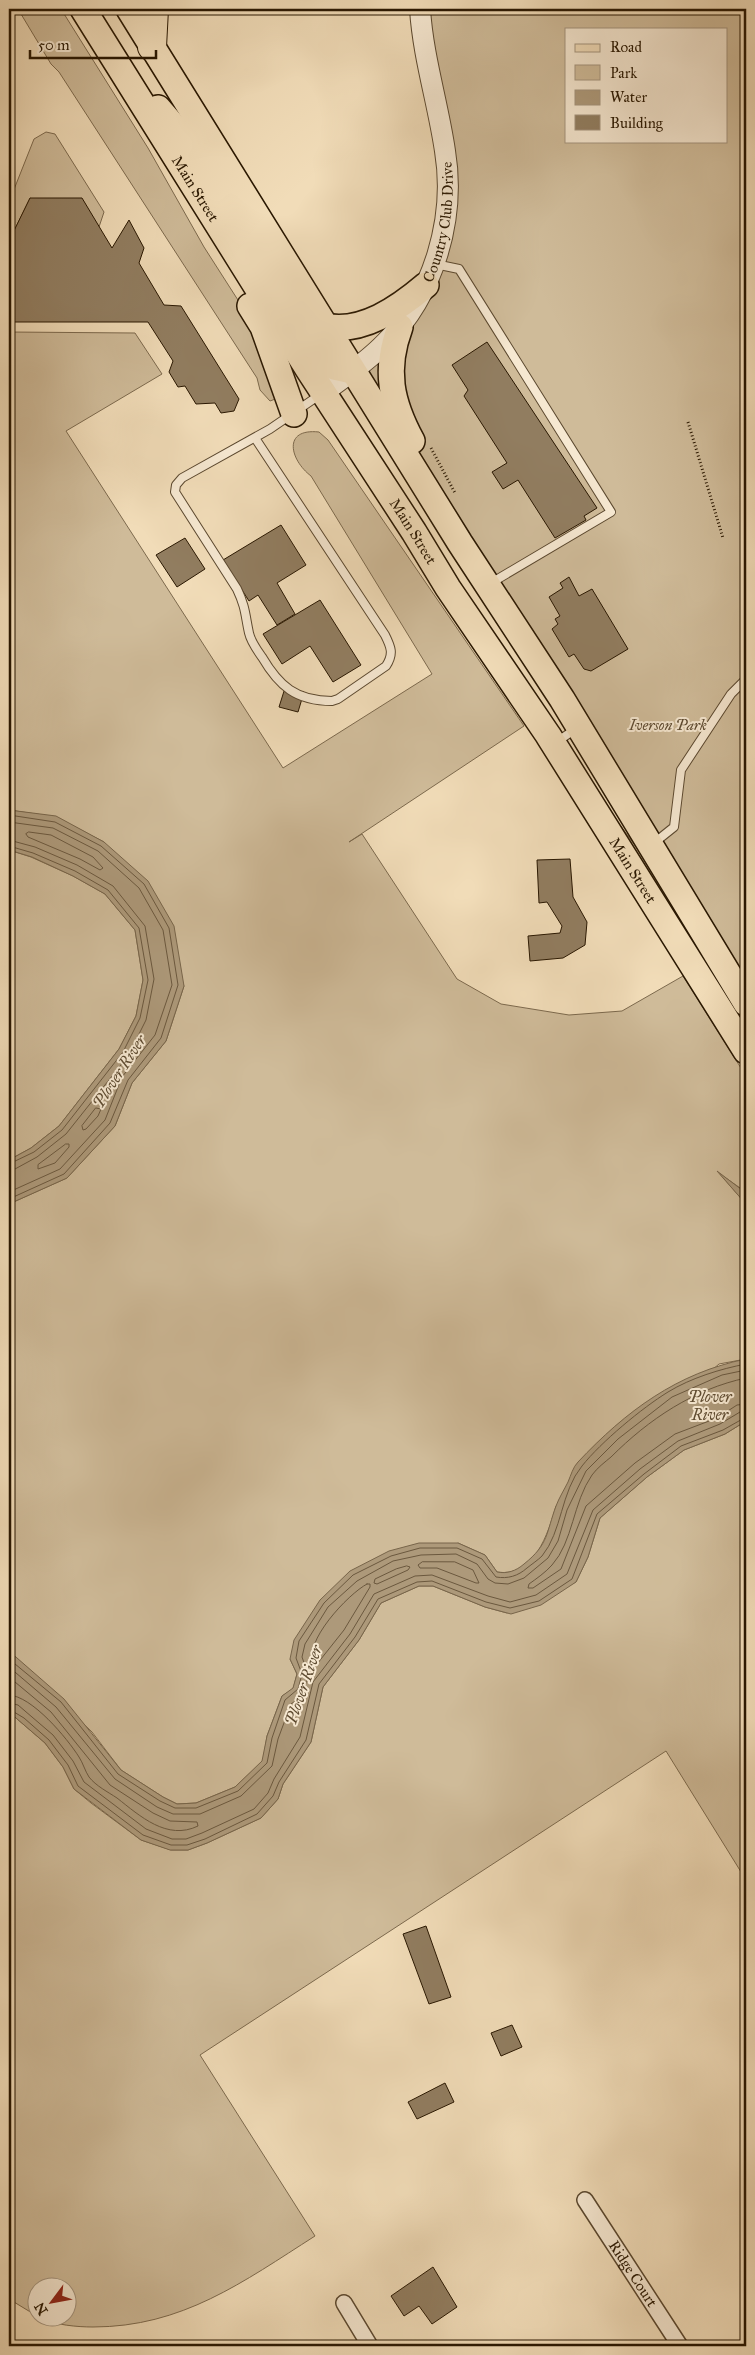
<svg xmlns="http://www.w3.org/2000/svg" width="755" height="2355" font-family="'IM FELL Great Primer',serif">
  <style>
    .green { fill: #cfbb99; stroke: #7c694d; fill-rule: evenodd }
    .water { fill: #ad997a; stroke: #78654a }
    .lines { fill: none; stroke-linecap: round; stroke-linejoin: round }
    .shore { stroke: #6b583e; stroke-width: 1 }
    .building { fill: #917d60; stroke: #291701 }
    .service-casing { stroke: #5b482f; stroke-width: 10 }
    .minor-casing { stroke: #5b482f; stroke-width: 18 }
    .tertiary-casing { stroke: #5b482f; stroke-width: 22 }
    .primary-casing { stroke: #291701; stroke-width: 28 }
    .motorway-casing { stroke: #291701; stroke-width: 30 }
    .path { stroke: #291701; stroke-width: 3; stroke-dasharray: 1 2.5; stroke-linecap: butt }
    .service { stroke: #f6e8d1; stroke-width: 8 }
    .minor { stroke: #f6e8d1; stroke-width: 15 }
    .tertiary { stroke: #f6e8d1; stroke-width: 20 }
    .primary { stroke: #f1dcb8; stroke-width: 25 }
    .motorway { stroke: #f1dcb8; stroke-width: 28 }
    .labels { text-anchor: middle; stroke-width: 4; stroke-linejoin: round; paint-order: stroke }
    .street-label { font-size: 15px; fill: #291701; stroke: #f6e8d1 }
    .park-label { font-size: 15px; font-style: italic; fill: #5b482f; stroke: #f6e8d1 }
    .water-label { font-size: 16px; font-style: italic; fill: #5e4b31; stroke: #f6e8d1 }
  </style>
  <rect width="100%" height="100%" fill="#f1dcb8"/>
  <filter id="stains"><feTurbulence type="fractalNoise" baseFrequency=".004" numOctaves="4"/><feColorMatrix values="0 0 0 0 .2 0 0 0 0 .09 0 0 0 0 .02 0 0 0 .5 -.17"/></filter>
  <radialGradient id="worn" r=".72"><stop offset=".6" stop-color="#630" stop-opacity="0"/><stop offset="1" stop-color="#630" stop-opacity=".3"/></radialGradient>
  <!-- green -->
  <g class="green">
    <path d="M18 9H61L148 148 204 247 277 361 278 398 270 401 260 390 257 378 59 72 51 64Z"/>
    <path d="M420 9H746V1003L352 371 416 303 447 196ZM566 29H726V141H566Z"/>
    <path d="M46 132 55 134 104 212 99 227 30 198 9 241V202L34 139Z"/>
    <path d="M9 332 135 333 162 374 66 431 283 768 432 674 311 476C290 460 282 428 319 432L328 440 524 726 349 842 362 834 457 979 501 1004 569 1015 622 1011 683 976 746 1076V1192L720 1174 746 1204V1359L719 1364 556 1506C548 1534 534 1578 497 1572L485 1555 458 1543 290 1659 297 1674 293 1689 282 1696 267 1736 263 1761 235 1787 196 1803 177 1804 163 1797 121 1770 92 1732 9 1651V1204L67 1178 115 1126 132 1083 166 1041 184 986 104 842 56 817 9 810Z"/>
    <path d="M620 825 662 882 740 1022 617 827Z"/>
    <path d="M9 850 31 857 73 876 105 894 135 930 143 980 136 1016 119 1049 59 1126 31 1148 9 1160Z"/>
    <path d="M746 1421V1880L666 1751 200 2055 315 2236C243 2282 182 2327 93 2327 77 2327 55 2325 41 2318H68V2288H38L37 2316 9 2299V1712L45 1743 63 1767 74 1789 91 1803 141 1840 171 1850H188L207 1843 261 1818 278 1799 283 1784 311 1742 323 1687 359 1640 381 1603 419 1586H433L485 1607 507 1613 576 1582 588 1557 600 1518 647 1477 684 1450 725 1434Z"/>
  </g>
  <!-- water -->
  <g class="water">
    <path d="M9 810 56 816 104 842 148 881 174 926 184 986 166 1041 132 1083 115 1126 67 1178 9 1204V1160L31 1148 59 1126 119 1049 136 1016 143 980 135 930 105 894 73 876 32 857 9 850Z"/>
    <path d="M717 1171 746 1193V1204L745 1203Z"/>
    <path d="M746 1359V1421L725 1434 684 1450 647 1477 600 1518 588 1557 576 1582 541 1605 511 1614 485 1607 433 1586H419L381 1603 359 1640 323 1687 311 1742 283 1784 278 1799 261 1818 207 1843 188 1850H170L141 1840 74 1789 63 1767 45 1743 9 1712V1651L64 1699 121 1770 163 1797 177 1804 196 1803 235 1787 262 1761 267 1736 282 1696 293 1688 297 1674 290 1659 294 1640 320 1600 350 1571 389 1551 419 1543H458L485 1555 497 1572C507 1574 516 1571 524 1564 549 1544 546 1533 556 1506 559 1498 564 1490 568 1482 571 1475 573 1467 578 1462 626 1411 677 1373 746 1359Z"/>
  </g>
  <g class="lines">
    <!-- shore -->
    <g class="shore">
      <path d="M9 815 55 822 101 846 144 884 169 928 178 985 161 1038 128 1080 110 1123 64 1174 9 1199"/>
      <path d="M9 822 53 828 98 851 139 888 163 930 172 985 155 1035 122 1077 105 1120 60 1169 9 1192"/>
      <path d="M29 832 51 835 93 857 103 868 100 870 80 859 28 837 26 834Z"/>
      <path d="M9 840 35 847 77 865 113 886 145 926 154 979 146 1020 128 1056 66 1134 37 1157 15 1169 9 1170"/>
      <path d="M9 846 33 853 75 871 108 890 139 928 148 980 140 1018 123 1052 62 1130 34 1152 9 1164"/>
      <path d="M96 1108 101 1109 98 1116 86 1129 83 1130 82 1126Z"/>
      <path d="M66 1144H69V1147L55 1163 38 1169V1165Z"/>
      <path d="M746 1378C694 1389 649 1419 611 1457 605 1462 597 1468 592 1475 573 1502 573 1542 552 1565 546 1572 536 1579 529 1584L528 1588H533L561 1569 586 1506 635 1463 675 1434 717 1418 737 1405 746 1404"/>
      <path d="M455 1562 473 1570 479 1583H476L437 1568H420L418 1565 422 1562Z"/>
      <path d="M407 1566 410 1567 408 1570 377 1584 374 1583 375 1579 396 1569Z"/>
      <path d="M367 1584H370V1587L344 1630 317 1664H314C302 1643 348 1594 367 1584Z"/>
      <path d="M9 1659 61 1702 118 1774 160 1801 175 1808H196L238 1791 267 1763 272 1738 285 1700 298 1689 302 1674 296 1658 299 1641 324 1603 353 1575 391 1556 420 1548H457L482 1559 496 1577C508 1579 518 1576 527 1568 532 1564 538 1560 542 1556 562 1532 561 1491 582 1466 601 1442 642 1408 668 1392 691 1378 720 1369 746 1364"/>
      <path d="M9 1667 56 1707 115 1779 157 1807 173 1814H200L241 1796 272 1766 278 1739 291 1704 301 1697 304 1691 308 1674 302 1657 305 1644 328 1607 357 1581 393 1561 421 1555 456 1554 477 1564 488 1579 495 1583 508 1584 524 1578 548 1558 558 1541 567 1510 586 1471 618 1439 672 1397 722 1375 746 1370"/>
      <path d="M9 1677 51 1712 110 1785 153 1813 170 1821 197 1822 198 1826C167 1841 140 1816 117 1798 108 1792 96 1786 89 1777 85 1771 83 1763 79 1757 67 1738 32 1696 9 1695"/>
      <path d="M9 1703 18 1705 53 1735 73 1761 84 1782 146 1829 172 1839H186L202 1833 254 1809 268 1793 274 1779 300 1737 313 1682 350 1634 374 1594 415 1576 432 1575 488 1596 510 1602 536 1595 567 1574 593 1510 640 1469 678 1441 720 1424 740 1412 746 1411"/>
      <path d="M9 1709 24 1718 49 1740 68 1765 78 1786 143 1835 171 1845H187L205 1839 257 1814 273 1796 279 1782 306 1740 319 1684 355 1637 378 1599 417 1582 432 1581 486 1602 510 1608 539 1601 572 1579 597 1514 644 1474 681 1446 723 1430 746 1417"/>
    </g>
  </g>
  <!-- building -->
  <g class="building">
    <path d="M30 198H82L112 248 129 220 144 248 139 263 164 305 181 306 239 399 234 411 221 413 215 403 196 404 185 386 178 387 169 372 173 361 148 322H9V241Z"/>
    <path d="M487 342 597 508 584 516 586 520 555 538 518 480 503 489 492 472 507 463 464 396 468 390 452 365Z"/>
    <path d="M281 525 306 565 277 583 295 614 277 625 258 595 249 601 223 560Z"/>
    <path d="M185 538 205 569 177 587 156 555Z"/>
    <path d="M569 577 579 596 592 589 628 649 591 671 584 669 574 654 569 657 552 629 558 624 555 619 560 616 549 597 563 588 560 583Z"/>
    <path d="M320 600 361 665 333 682 310 646 282 664 263 634Z"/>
    <path d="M285 688 304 692 298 712 279 707Z"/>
    <path d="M570 859 573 897 587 922 585 945 563 958 530 961 528 936 560 933 562 926 547 902 539 903 537 860Z"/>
    <path d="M426 1926 451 1997 429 2004 403 1934Z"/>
    <path d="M512 2025 522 2047 501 2056 491 2033Z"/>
    <path d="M445 2083 454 2102 417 2119 408 2102Z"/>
    <path d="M433 2267 457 2307 432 2324 419 2306 404 2316 391 2296Z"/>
  </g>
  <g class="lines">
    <defs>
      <g id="service">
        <path d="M435 264 459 269 611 512 491 583"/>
        <path d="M255 438 385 635C391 647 394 654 386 666L338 699 332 701C296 701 279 686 262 657 257 650 251 642 249 633 245 615 246 608 237 589L175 492 176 485 182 478 270 429 321 394"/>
        <path d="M555 743 577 728"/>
        <path d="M654 843 674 827 681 770 731 694 746 679"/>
      </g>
      <g id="minor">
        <path id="s1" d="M585 2200 680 2346"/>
        <path d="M344 2303 370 2346"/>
      </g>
      <g id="tertiary">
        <path id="s2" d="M323 393C344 377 367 362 385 343 434 295 456 218 445 151 438 103 423 57 420 9"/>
      </g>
      <g id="primary">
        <path id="s3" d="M83 9 308 369 414 532 448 588 548 735 746 1051"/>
        <path d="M129 9 460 543 562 699 746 1003"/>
        <path d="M158 108 195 151 323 359 334 367 352 371"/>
        <path d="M250 306 263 327 294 414"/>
        <path d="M325 326C362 334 399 308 426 285"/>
        <path d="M400 327C384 370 391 402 412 441"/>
      </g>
      <path id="motorway" d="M152 47 154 9"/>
    </defs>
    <!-- service casing -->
    <use href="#service" class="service-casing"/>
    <!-- minor casing -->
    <use href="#minor" class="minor-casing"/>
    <!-- tertiary casing -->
    <use href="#tertiary" class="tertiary-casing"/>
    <!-- primary casing -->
    <use href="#primary" class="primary-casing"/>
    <!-- motorway casing -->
    <use href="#motorway" class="motorway-casing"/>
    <!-- path -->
    <g class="path">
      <path d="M688 422 723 538"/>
      <path d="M431 448 455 493"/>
    </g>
    <!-- service -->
    <use href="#service" class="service"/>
    <!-- minor -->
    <use href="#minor" class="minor"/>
    <!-- tertiary -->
    <use href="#tertiary" class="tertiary"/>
    <!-- primary -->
    <use href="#primary" class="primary"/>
    <!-- motorway -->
    <use href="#motorway" class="motorway"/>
  </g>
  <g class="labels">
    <!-- street labels -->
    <g class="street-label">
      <text dy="5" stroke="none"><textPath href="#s3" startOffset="212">Main Street</textPath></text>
      <text dy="5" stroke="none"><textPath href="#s2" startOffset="216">Country Club Drive</textPath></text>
      <text dy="5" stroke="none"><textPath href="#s3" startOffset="618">Main Street</textPath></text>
      <text dy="5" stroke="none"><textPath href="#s3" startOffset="1022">Main Street</textPath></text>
      <text dy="5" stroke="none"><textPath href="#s1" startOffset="88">Ridge Court</textPath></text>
    </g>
    <!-- park labels -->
    <g class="park-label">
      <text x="668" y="730">Iverson Park</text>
    </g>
    <!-- water labels -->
    <g class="water-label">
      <text transform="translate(119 1071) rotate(-57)" y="6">Plover River</text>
      <text x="710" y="1402">Plover<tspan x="710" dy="18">River</tspan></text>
      <text transform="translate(303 1685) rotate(-71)" y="6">Plover River</text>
    </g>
  </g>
  <!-- margin -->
  <rect width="755" height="2355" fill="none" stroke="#f1dcb8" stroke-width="30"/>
  <rect x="10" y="10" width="735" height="2335" fill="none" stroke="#291701" stroke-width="2.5"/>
  <rect x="15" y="15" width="725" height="2325" fill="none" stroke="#291701"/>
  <!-- legend -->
  <rect x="565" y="28" width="162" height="115" fill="#f6e8d1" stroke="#a4947e"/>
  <rect x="575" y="44" width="25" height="8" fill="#f1dcb8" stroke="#a4947e"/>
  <text x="610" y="52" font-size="15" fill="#291701">Road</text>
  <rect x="575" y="65" width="25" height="15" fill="#cfbb99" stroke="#a4947e"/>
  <text x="610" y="78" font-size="15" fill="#291701">Park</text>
  <rect x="575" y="90" width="25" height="15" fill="#ad997a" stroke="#a4947e"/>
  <text x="610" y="102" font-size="15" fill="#291701">Water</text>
  <rect x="575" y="115" width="25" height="15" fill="#917d60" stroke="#a4947e"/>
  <text x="610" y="128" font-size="15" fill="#291701">Building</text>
  <!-- north arrow -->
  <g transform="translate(52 2302) rotate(238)"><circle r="24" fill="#f6e8d1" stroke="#a4947e"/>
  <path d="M0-4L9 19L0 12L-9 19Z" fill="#8f2418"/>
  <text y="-8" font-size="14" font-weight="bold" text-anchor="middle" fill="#291701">N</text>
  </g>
  <!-- scale -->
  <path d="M30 50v8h126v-8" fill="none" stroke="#291701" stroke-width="2.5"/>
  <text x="38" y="50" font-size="15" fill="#291701" stroke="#f6e8d1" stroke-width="4" paint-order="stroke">50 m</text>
  <rect width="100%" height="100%" filter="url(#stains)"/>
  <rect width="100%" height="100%" fill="url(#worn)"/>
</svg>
